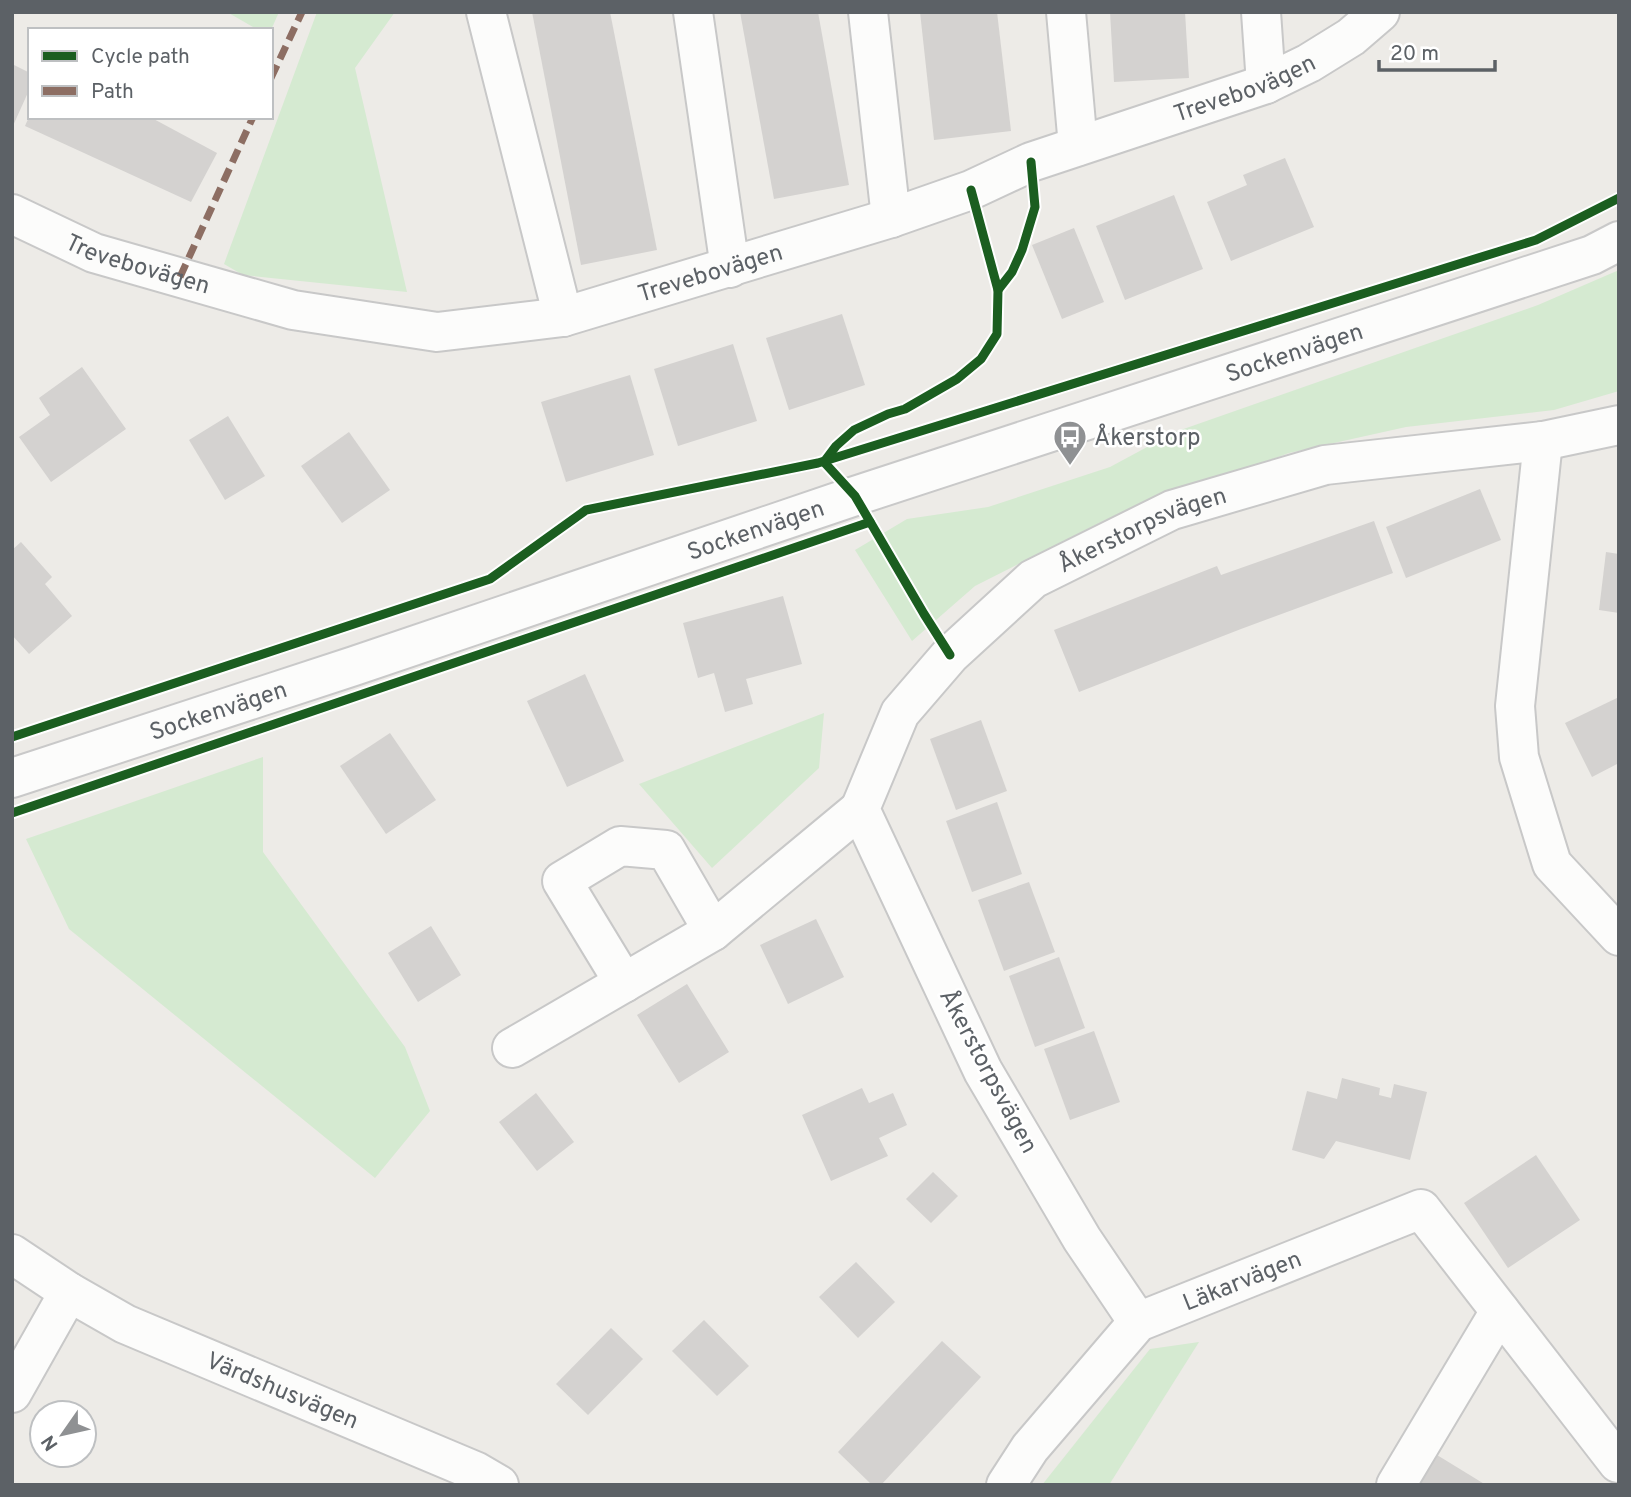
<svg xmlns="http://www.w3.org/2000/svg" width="1631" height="1497" font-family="Overpass,sans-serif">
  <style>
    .green { fill: #d5ead1 }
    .building { fill: #d4d2d0 }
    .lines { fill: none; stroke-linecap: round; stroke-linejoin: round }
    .street-casing { stroke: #c8c8c8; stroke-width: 42 }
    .secondary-casing { stroke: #c9c9c9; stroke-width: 42 }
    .street { stroke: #fcfcfb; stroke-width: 38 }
    .secondary { stroke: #fcfcfb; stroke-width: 38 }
    .quiet { stroke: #8d6e63; stroke-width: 7; stroke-dasharray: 14 7; stroke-linecap: butt }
    .cycleway-casing { stroke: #fff; stroke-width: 13 }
    .cycleway { stroke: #1b5e20; stroke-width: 9 }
    .labels { text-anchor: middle; stroke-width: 5; stroke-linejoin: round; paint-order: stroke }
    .street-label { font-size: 24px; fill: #5c6166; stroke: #fff }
    .poi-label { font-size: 24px; fill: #5c6166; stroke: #fff; text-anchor: start }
  </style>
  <rect width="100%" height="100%" fill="#edebe7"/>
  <!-- green -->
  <g class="green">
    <path d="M227 12H279L271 30H258Z"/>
    <path d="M317 12H395L355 68 407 292 243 275 224 264Z"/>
    <path d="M1619 270V391L1554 410 1406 427 1289 453 1105 520 975 586 912 641 855 550 907 519 988 507 1110 467 1175 432 1538 305Z"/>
    <path d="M824 713 819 768 712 868 639 784Z"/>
    <path d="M263 757V852L405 1047 430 1111 375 1178 69 929 26 839Z"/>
    <path d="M1199 1342 1109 1485H1042L1150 1349Z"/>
  </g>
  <!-- building -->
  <g class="building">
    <path d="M532 12H610L657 250 581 265Z"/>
    <path d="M740 12H818L849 185 774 199Z"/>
    <path d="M920 12H997L1011 131 934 140Z"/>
    <path d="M1110 12H1185L1189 78 1114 82Z"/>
    <path d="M12 64 30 73V88L12 128Z"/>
    <path d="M29 117H150L217 153 191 202 25 126Z"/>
    <path d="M1285 158 1314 227 1231 261 1207 202 1247 185 1243 175Z"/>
    <path d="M1174 195 1203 269 1125 300 1096 226Z"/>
    <path d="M1074 228 1104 302 1062 319 1032 245Z"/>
    <path d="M842 314 865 385 789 410 766 338Z"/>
    <path d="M733 344 757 421 678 446 654 369Z"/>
    <path d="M82 367 126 429 51 482 19 437 50 415 39 398Z"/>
    <path d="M630 375 654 455 566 482 541 402Z"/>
    <path d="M228 416 265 476 225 500 189 440Z"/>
    <path d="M349 432 390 490 342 523 301 466Z"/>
    <path d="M1480 489 1501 540 1406 578 1386 527Z"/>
    <path d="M1374 521 1393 573 1241 629 1079 692 1054 630 1217 566 1221 575Z"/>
    <path d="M21 542 52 577 45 584 72 616 29 654 12 635V550Z"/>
    <path d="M1606 552 1619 554V613L1599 610Z"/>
    <path d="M783 596 802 664 746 679 753 704 725 712 714 673 698 678 683 623Z"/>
    <path d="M585 674 624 761 567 787 527 701Z"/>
    <path d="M1619 697V763L1592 777 1565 723Z"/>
    <path d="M981 720 1007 791 956 810 930 739Z"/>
    <path d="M390 733 436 800 386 834 340 766Z"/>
    <path d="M997 802 1022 874 972 892 946 821Z"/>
    <path d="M1029 882 1055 952 1004 971 978 900Z"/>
    <path d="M816 919 844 977 788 1004 760 945Z"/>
    <path d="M431 926 461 975 418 1002 388 953Z"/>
    <path d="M1059 957 1085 1028 1035 1047 1009 976Z"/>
    <path d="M687 984 729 1052 679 1083 637 1015Z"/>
    <path d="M1094 1031 1120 1102 1070 1120 1044 1049Z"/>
    <path d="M1342 1078 1380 1088 1379 1095 1391 1098 1394 1084 1427 1092 1410 1160 1336 1141 1324 1159 1292 1150 1307 1091 1337 1099Z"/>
    <path d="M862 1088 869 1103 893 1093 907 1125 879 1138 888 1156 831 1181 802 1115Z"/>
    <path d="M536 1093 574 1142 537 1171 499 1122Z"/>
    <path d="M1536 1155 1580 1220 1508 1268 1464 1203Z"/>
    <path d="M933 1172 958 1196 931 1223 906 1199Z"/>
    <path d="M856 1262 895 1302 858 1338 819 1297Z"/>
    <path d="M704 1320 749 1366 717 1396 672 1351Z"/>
    <path d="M611 1328 643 1359 588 1415 556 1384Z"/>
    <path d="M942 1341 981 1377 881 1485H872L838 1452Z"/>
    <path d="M1437 1455 1486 1485H1419Z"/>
  </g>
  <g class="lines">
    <defs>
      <g id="street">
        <path d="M486 12 563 317"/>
        <path d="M693 12 730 268"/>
        <path d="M868 12 891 218"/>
        <path d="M1066 12 1078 146"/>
        <path d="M1261 12 1266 84"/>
        <path id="s1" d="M12 214 94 253 293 310 437 332 563 317 891 218 971 190 1031 162 1266 84 1309 63 1351 37 1380 12"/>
        <path d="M1543 441 1515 706 1519 757 1552 864 1619 936"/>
        <path d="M624 983 562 881 620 846 666 850 713 931"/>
        <path d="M512 1048 713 931 860 809"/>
        <path id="s2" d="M12 1254 69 1292 125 1324 475 1471 499 1485"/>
        <path id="s3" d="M1138 1322 1082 1239 983 1071 860 809 900 713 950 655 1033 579 1172 510 1325 465 1543 441 1619 425"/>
        <path d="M12 1393 69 1292"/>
        <path id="s4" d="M1006 1485 1030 1448 1138 1322 1421 1209 1618 1463"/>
        <path d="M1396 1485 1500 1311"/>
      </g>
      <g id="secondary">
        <path id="s5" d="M12 778 354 666 855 496 1592 255 1619 241"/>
      </g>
    </defs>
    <!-- street casing -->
    <use href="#street" class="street-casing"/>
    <!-- secondary casing -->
    <use href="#secondary" class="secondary-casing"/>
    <!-- street -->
    <use href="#street" class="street"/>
    <!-- secondary -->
    <use href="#secondary" class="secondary"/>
    <!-- quiet -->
    <g class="quiet">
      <path d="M271 78 302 12"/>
      <path d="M180 277 253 117"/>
    </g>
    <defs>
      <g id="cycleway">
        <path d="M998 290 1012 272 1022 250 1035 207 1031 162"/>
        <path d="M950 655 924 614 855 496 824 462 836 446 854 430 888 414 905 409 957 379 981 359 997 334 998 290 971 190"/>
        <path d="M12 737 490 579 586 510 818 463 1536 240 1619 198"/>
        <path d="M12 813 870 522"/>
      </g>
    </defs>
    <!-- cycleway casing -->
    <use href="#cycleway" class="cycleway-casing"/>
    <!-- cycleway -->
    <use href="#cycleway" class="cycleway"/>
  </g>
  <!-- icons -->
  <defs>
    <symbol id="bus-pin" viewBox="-11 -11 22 30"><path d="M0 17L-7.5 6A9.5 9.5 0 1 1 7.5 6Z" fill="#8f9193" stroke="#fff"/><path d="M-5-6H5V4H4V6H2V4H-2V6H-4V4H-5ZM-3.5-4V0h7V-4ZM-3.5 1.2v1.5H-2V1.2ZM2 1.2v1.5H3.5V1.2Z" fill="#fff"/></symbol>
  </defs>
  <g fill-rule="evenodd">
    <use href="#bus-pin" x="1051" y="418" width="38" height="52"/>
  </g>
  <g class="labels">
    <!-- street labels -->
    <g class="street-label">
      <text dy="8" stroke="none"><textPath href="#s1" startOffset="1290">Trevebovägen</textPath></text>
      <text dy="8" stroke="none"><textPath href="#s1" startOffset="136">Trevebovägen</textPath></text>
      <text dy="8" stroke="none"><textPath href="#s1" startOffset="724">Trevebovägen</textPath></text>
      <text dy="8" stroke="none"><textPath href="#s5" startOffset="1351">Sockenvägen</textPath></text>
      <text dy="8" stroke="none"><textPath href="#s5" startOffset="784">Sockenvägen</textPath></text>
      <text dy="8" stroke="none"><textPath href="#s3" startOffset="998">Åkerstorpsvägen</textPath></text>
      <text dy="8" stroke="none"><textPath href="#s5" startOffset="217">Sockenvägen</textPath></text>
      <text transform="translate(989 1071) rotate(62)" y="8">Åkerstorpsvägen</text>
      <text dy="8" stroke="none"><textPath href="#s4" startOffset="322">Läkarvägen</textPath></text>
      <text dy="8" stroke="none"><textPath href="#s2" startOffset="304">Värdshusvägen</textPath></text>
    </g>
    <!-- poi labels -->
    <g class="poi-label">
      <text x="1094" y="445">Åkerstorp</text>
    </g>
  </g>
  <!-- border -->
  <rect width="1631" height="1497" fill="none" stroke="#5c6166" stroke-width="28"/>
  <!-- legend -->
  <rect x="28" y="28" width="245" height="91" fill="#ffffff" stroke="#bec0c2" stroke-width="2"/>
  <rect x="42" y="51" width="35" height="10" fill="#1b5e20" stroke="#bec0c2" stroke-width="2"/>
  <text x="91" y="63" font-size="21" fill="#5c6166">Cycle path</text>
  <rect x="42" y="86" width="35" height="10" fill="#8d6e63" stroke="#bec0c2" stroke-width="2"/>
  <text x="91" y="98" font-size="21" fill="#5c6166">Path</text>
  <!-- north arrow -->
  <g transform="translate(63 1434) rotate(236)"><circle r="33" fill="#ffffff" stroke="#bec0c2" stroke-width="2"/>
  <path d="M0-5L12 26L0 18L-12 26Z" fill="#8f9193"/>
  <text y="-10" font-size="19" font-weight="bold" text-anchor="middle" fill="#5c6166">N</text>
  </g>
  <!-- scale -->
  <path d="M1379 60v10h116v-10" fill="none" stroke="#5c6166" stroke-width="3.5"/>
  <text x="1390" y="60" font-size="21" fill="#5c6166" stroke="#ffffff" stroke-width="5" paint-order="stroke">20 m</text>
</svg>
